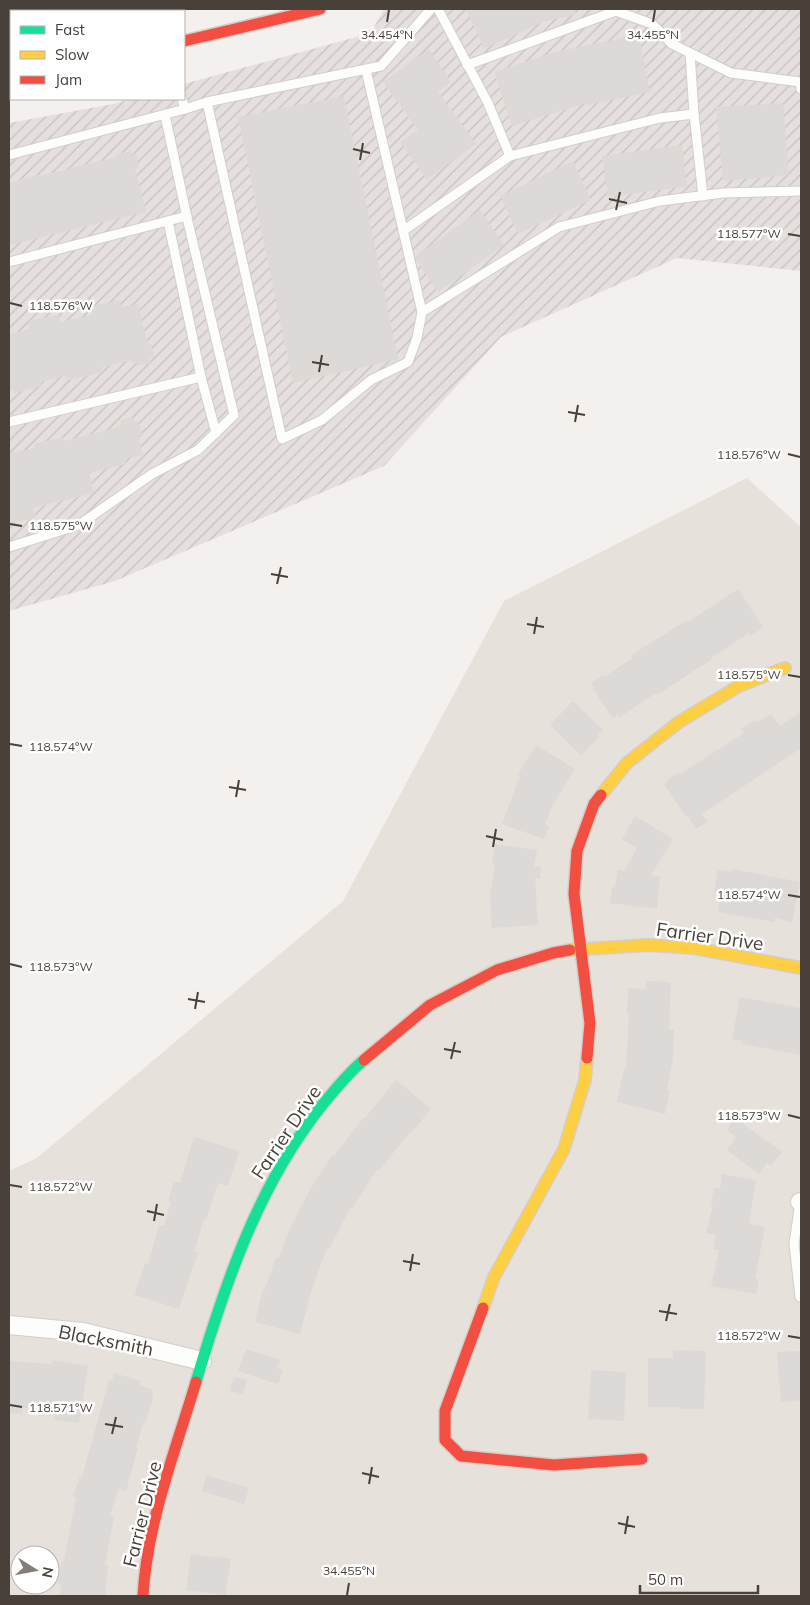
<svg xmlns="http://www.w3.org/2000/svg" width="810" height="1605" font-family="Mulish,sans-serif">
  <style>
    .residential { fill: #e7e1dc; fill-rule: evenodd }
    .industrial { fill: url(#industrial-furrows) }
    .building { fill: #dcd9d6 }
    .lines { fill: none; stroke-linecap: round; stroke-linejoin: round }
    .lane-casing { stroke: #d1cecb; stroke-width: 11 }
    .street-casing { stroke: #d1cecb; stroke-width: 20 }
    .fast-casing { stroke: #d3cec6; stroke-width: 14 }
    .slow-casing { stroke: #d3cec6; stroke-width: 14 }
    .jam-casing { stroke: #d3cec6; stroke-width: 14 }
    .lane { stroke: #fdfdfc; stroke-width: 9 }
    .street { stroke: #fdfdfc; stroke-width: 18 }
    .fast { stroke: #16e098; stroke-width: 11 }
    .slow { stroke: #ffcf43; stroke-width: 11 }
    .jam { stroke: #f24e42; stroke-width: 11 }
    .ticks { fill: none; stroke: #494139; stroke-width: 2 }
    .labels { text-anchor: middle; stroke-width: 5; stroke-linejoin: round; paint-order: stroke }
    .street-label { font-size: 19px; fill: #494139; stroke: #fff }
    .ticks-label { font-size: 12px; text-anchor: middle; fill: #494139; stroke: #fff; stroke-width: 5; stroke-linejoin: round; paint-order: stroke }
  </style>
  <defs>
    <pattern id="industrial-furrows" width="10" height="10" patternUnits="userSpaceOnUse" patternTransform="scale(1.25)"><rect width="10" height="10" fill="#e5e0dd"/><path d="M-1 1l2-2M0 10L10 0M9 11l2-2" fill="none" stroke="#c6c1be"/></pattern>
  </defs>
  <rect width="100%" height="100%" fill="#f3f0ed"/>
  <!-- residential -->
  <path class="residential" d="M747 478 801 527V1596H9V1171L37 1158 343 901 504 601ZM20 1555H50V1585H20Z"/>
  <!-- industrial -->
  <g class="industrial">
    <path d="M9 9H150L140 11H11V43H9Z"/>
    <path d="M384 9H801V271L677 258 501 337 384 466 115 581 9 611V123L113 104 131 99H184V84L371 33Z"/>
  </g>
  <!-- building -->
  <g class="building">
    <path d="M466 9H575V15L545 21 484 49Z"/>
    <path d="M639 35 650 92 587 105 586 103 512 126 494 72 554 52Z"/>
    <path d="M429 49 451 82 438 92 476 144 427 179 400 142 418 130 383 82Z"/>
    <path d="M344 96 398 359 293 383 238 117Z"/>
    <path d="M783 103 789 175 723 181 716 107Z"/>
    <path d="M682 145 687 186 608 197 602 156Z"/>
    <path d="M131 151 132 155 136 154 139 168 135 169 146 212 9 245V183L38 175 39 176 118 157 117 154Z"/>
    <path d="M573 161 591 200 518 234 500 196Z"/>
    <path d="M480 210 504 245 438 292 417 261 416 256Z"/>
    <path d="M120 300 121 307 138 304 148 345 151 344 154 357 149 358 151 363 138 366 137 362 132 363V360L102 367 103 372 69 380V378L66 379 65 376 41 382 42 386 14 393 13 389 9 390V334L30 329 28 321 58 315 60 322 92 315 90 306Z"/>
    <path d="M133 417 134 422 138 420 142 435H138L143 455 124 459 126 464 89 473 94 493 33 508 35 518 9 524V454L35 448 34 444 50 440 63 437 64 441 116 428V426L121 425 120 420Z"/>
    <path d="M738 589 763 627 751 636 749 633 711 658 712 659 657 695 656 693 620 717 617 714 613 719 592 687H594L591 683 603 675 604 677 633 658 631 656 644 647 687 620 688 622Z"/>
    <path d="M572 702H574L603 730 597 736 599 737 581 755 550 725Z"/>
    <path d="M801 712V748L702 814 707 822 696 829 687 815 686 817 664 784 667 783 666 781 679 772 680 774 744 733 741 729 755 720 757 723 771 714 780 726Z"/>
    <path d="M536 745 575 769 551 808 545 825 549 826 544 839 502 824 520 776 518 774Z"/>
    <path d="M635 816 673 839 651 875 660 876 657 909 610 903 612 887H615L618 870 624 871 637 848 622 839Z"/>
    <path d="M495 844 537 850 534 866 541 867 540 879 535 878 538 925 492 928 490 896 495 865H492Z"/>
    <path d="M733 869 800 882 792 922 775 918 774 922 718 912 720 894 714 893 718 870 732 872Z"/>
    <path d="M646 981 671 982 669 1029 674 1030 673 1059 667 1090H670L665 1114 617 1102 624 1068H626L629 1014H627L628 988 645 989Z"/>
    <path d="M740 997 801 1008V1055L742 1044 743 1041 732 1039Z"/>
    <path d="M396 1080 431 1109 410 1134 409 1133 379 1171 377 1169 352 1209 350 1208 329 1249 327 1248 311 1292 300 1334 255 1322 263 1289H265L276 1257 279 1258 290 1228 311 1188 332 1155 334 1156 364 1117 365 1118Z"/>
    <path d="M735 1118 782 1152 771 1166 767 1163 759 1174 727 1150 736 1137 727 1130Z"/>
    <path d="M194 1137 239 1151 228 1186 218 1183 206 1220 204 1219 194 1252 198 1253 179 1309 134 1295 145 1263 148 1264 159 1225H164L171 1201H168L174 1182 180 1183Z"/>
    <path d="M722 1174 756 1180 749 1224 765 1227 755 1279H759L756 1294 711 1286 719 1250 713 1249 716 1235 706 1233 713 1205 711 1204 714 1188 720 1189Z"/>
    <path d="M246 1349 280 1360 277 1368 283 1370 278 1384 238 1371Z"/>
    <path d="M673 1350 706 1351 704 1409H679V1407H648V1358H673Z"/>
    <path d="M801 1351V1400L781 1402 777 1352Z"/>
    <path d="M52 1360 88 1366 79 1423 54 1420 56 1410 23 1408 22 1414 9 1413V1361L52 1364Z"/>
    <path d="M591 1370 626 1372 624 1421 588 1419Z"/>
    <path d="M114 1373 141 1381 140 1386 153 1390 152 1395H154L146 1422 144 1421 136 1448H138L126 1491 118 1489 110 1516 114 1517 105 1565 108 1566 105 1596H60L61 1585H58L61 1561H64L76 1498 73 1497 80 1476 82 1477 109 1380 112 1381Z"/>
    <path d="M234 1377 247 1380 243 1394 230 1391Z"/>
    <path d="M206 1475 249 1488 244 1504 202 1491Z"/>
    <path d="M191 1554 231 1559 225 1595 186 1590Z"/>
  </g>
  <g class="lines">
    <defs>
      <g id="lane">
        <path d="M614 9 616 11 652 24 672 44 731 73 800 82 801 89"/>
        <path d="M9 10 16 9"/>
        <path d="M690 53 694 114"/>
        <path d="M467 65 616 11"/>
        <path d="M366 70 422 312"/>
        <path d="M182 99 185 109 207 102 282 439 322 420 371 380 408 362 417 338 422 312 559 227 660 201 723 193 801 191"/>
        <path d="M207 102 381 66 431 9"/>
        <path d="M9 155 185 109"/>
        <path d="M510 156 660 118 694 114 703 196"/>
        <path d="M168 221 201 377 216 433"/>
        <path d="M403 231 510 156 488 103 438 9"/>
        <path d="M9 262 187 216"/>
        <path d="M9 422 201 377"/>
        <path d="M9 547 79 525 152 474 198 450 234 415 188 222 165 115"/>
        <path d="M800 1202 794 1244 800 1297"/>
      </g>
      <g id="street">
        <path d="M9 82H11"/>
        <path d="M800 1202H801"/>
        <path d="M9 1325 83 1332 202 1361"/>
      </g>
      <path id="fast" d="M196 1382C225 1284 258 1185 323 1104 336 1089 348 1073 364 1060"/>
      <g id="slow">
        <path d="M601 795 627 763 679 722 739 686 785 668"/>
        <path d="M570 950 648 945 694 948 801 968"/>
        <path d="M483 1308 494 1277 564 1149 585 1080 587 1058"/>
      </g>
      <g id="jam">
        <path d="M184 41 320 9"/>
        <path d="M587 1058 590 1023 574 894 577 851 594 804 601 795"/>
        <path d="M364 1060 430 1005 497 970 553 953 570 950"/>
        <path d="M483 1308 445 1411V1440L461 1456 554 1465 642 1459"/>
        <path d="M143 1596C147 1523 175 1452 196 1382"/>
      </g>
    </defs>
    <!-- lane casing -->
    <use href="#lane" class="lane-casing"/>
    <!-- street casing -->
    <use href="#street" class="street-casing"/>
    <!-- fast casing -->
    <use href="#fast" class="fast-casing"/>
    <!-- slow casing -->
    <use href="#slow" class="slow-casing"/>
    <!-- jam casing -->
    <use href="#jam" class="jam-casing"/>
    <!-- lane -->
    <use href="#lane" class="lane"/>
    <!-- street -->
    <use href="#street" class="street"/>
    <!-- fast -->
    <use href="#fast" class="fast"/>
    <!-- slow -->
    <use href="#slow" class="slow"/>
    <!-- jam -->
    <use href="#jam" class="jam"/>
  </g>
  <!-- ticks -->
  <path class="ticks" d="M387 22 389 10M653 22 655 10M353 149 370 153M360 160 363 143M609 199 627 203M616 210 620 192M788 234 800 236M10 303 22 306M312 362 329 365M319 372 322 355M568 412 585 415M575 422 578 405M788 454 800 457M10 524 22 526M271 574 288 577M277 584 281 567M527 624 544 627M534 634 537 617M788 675 800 677M10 744 22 746M229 787 246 790M236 797 239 780M486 836 503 840M493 847 496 829M788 895 800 897M10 964 22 967M188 999 205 1002M195 1009 198 992M444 1049 461 1052M451 1059 455 1042M788 1115 800 1118M10 1185 22 1187M147 1211 164 1215M154 1221 157 1204M403 1261 420 1264M410 1271 413 1254M659 1311 677 1314M666 1321 670 1304M788 1336 800 1338M10 1405 22 1407M105 1424 123 1427M112 1434 116 1417M362 1473 379 1477M369 1484 372 1467M618 1523 635 1527M625 1534 628 1516M347 1595 349 1583"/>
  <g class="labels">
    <!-- street labels -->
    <g class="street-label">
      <text transform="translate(710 936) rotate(8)" y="7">Farrier Drive</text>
      <text transform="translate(286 1132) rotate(-56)" y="7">Farrier Drive</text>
      <text transform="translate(106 1340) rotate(11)" y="7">Blacksmith</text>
      <text transform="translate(142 1514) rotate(-76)" y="7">Farrier Drive</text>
    </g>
  </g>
  <g class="ticks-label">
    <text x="387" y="39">34.454°N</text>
    <text x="653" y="39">34.455°N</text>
    <text x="749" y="238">118.577°W</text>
    <text x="61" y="310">118.576°W</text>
    <text x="749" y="459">118.576°W</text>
    <text x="61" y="530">118.575°W</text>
    <text x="749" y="679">118.575°W</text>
    <text x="61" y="751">118.574°W</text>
    <text x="749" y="899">118.574°W</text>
    <text x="61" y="971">118.573°W</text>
    <text x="749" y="1120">118.573°W</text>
    <text x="61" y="1191">118.572°W</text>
    <text x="749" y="1340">118.572°W</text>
    <text x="61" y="1412">118.571°W</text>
    <text x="349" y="1575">34.455°N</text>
  </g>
  <!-- border -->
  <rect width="810" height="1605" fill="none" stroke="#494139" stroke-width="20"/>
  <!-- legend -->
  <rect x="10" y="10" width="175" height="90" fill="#ffffff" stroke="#b6b3b0"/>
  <rect x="20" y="26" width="25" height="8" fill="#16e098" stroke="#b6b3b0"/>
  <text x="55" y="35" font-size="15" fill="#494139">Fast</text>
  <rect x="20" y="51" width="25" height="8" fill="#ffcf43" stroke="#b6b3b0"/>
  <text x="55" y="60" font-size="15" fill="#494139">Slow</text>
  <rect x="20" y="76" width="25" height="8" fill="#f24e42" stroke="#b6b3b0"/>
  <text x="55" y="85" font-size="15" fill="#494139">Jam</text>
  <!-- north arrow -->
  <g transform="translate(35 1570) rotate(101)"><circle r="24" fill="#ffffff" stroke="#b6b3b0"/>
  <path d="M0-4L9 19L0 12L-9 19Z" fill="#847e78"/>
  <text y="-8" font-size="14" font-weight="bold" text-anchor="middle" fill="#494139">N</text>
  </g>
  <!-- scale -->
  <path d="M640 1585v8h118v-8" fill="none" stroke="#494139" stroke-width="2.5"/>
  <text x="648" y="1585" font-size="15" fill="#494139" stroke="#ffffff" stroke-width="4" paint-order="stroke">50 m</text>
</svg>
